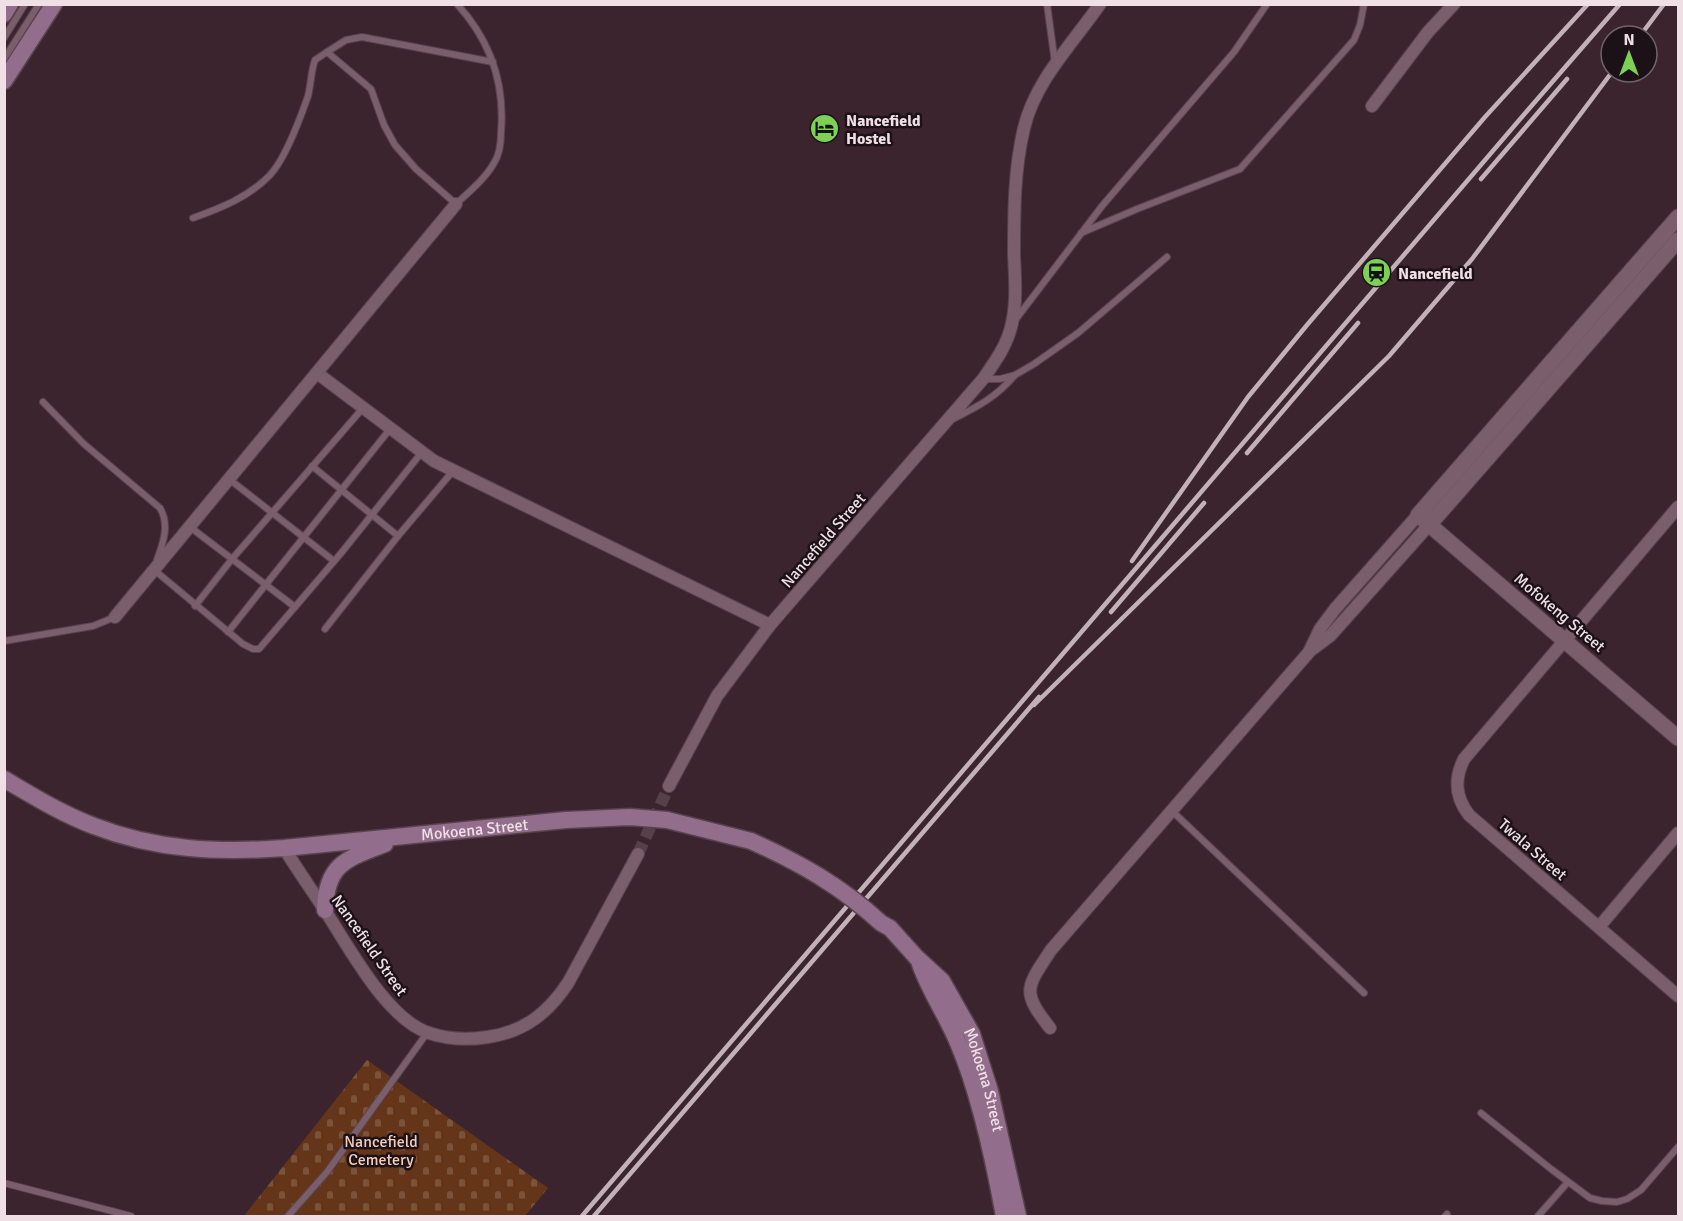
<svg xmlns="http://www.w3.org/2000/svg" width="1683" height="1221" font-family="Signika,sans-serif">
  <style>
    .cemetery { fill: url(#cemetery-stones) }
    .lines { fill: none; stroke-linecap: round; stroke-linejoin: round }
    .minor-tunnel { stroke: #57404a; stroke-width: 12; stroke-dasharray: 12 6; stroke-linecap: butt }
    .service-casing { stroke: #58434d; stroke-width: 8 }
    .minor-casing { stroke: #58434d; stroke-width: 14 }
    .tertiary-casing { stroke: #58434d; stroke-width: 17 }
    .secondary-casing { stroke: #58434d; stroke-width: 19 }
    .service { stroke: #7a5e6b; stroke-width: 6 }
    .minor { stroke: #7a5e6b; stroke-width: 12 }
    .tertiary { stroke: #7a5e6b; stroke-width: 15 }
    .secondary { stroke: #936e8c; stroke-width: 16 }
    .rail { stroke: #c3b1b8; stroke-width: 4.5 }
    .secondary-bridge-casing { stroke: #58434d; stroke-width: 19; stroke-linecap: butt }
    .secondary-bridge { stroke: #936e8c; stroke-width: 16 }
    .labels { text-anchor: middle; stroke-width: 5; stroke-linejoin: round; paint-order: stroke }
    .poi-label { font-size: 16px; font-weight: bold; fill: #f0e0e6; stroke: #1c1116; text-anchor: start }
    .street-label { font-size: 16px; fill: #f0e0e6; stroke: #1c1116 }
    .park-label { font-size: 16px; fill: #f4cebb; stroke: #1c1116 }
  </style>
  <defs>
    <pattern id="cemetery-stones" width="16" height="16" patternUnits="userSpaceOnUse" patternTransform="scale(1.5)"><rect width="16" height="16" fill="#653519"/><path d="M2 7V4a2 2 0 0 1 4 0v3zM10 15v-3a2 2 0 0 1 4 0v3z" fill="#7b523a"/></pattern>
  </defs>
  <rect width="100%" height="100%" fill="#3c242f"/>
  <!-- cemetery -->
  <path class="cemetery" d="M367 1060 548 1188 525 1216H244Z"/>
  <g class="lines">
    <!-- minor-tunnel -->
    <path class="minor-tunnel" d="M638 854 669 786"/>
    <defs>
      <g id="service">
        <path d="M1047 4 1055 63"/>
        <path d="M4 38 25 4"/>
        <path d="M327 52 346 40 362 37 493 62"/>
        <path d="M4 59 39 4"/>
        <path d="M193 218C221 208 249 197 270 175 286 158 300 119 308 96 311 84 311 71 315 60L327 52 371 89 384 125 395 145 416 169 456 204C469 192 485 179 494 163 500 154 501 142 501 132 505 84 490 40 457 4"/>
        <path d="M1081 233 1137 209 1240 169 1354 40 1360 25 1364 4"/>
        <path d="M1016 319 1102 206 1234 52 1267 4"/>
        <path d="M983 379H1000L1015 375 1034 364 1078 333 1167 257"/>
        <path d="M43 402 84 444 160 508C170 525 163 543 157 560"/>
        <path d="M953 419C979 406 996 397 1015 375"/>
        <path d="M312 466 398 536"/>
        <path d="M229 479 334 561"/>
        <path d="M190 527 295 607"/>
        <path d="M153 569 243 644 253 649H259L342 552 422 452"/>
        <path d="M195 606 232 559 363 408"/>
        <path d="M325 629 398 536 453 471"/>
        <path d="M228 632 390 429"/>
        <path d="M4 641 93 626 115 617"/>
        <path d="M1172 811 1364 993"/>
        <path d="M1481 1113 1551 1169 1590 1198 1602 1201 1617 1202 1627 1199 1641 1190 1678 1147"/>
        <path d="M4 1183 131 1216"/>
        <path d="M288 1216 327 1172 427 1033"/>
        <path d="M1445 1216 1447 1214"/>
        <path d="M1538 1216 1568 1182"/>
      </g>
      <g id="minor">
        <path d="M1372 106 1428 32 1454 4"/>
        <path d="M317 373 434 461 770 625"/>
        <path d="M1678 507 1464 759C1454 779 1455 797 1469 815L1678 996"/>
        <path d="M115 617 456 204"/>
        <path d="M1310 650 1320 629 1335 609 1418 515"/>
        <path d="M669 786 717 696 770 625 983 379C995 362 1008 344 1012 323 1017 301 1015 277 1014 255 1014 212 1014 170 1024 128 1035 81 1073 43 1100 4"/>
        <path d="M284 848C297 869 311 889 324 909 348 945 386 1019 429 1033 447 1039 469 1040 488 1037 524 1032 548 1013 568 983L638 854"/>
        <path d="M1599 927 1678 833"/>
        <path d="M1050 1028C1021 991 1026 988 1051 950L1310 651 1330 636 1429 525"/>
      </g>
      <g id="tertiary">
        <path d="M1678 217 1418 515 1678 738"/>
        <path d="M1429 525 1678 240"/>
      </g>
      <g id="secondary">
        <path d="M4 14 10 4"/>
        <path d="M4 81 54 4"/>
        <path id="s1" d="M4 779C33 796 62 814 94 826 156 850 218 853 284 848L566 820 630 817 667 820 751 841"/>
        <path d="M325 910C326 864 346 859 385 844"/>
        <path id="s2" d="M917 958 942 981 972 1034 990 1091 1018 1216"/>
        <path d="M920 964C930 992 947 1016 958 1043 980 1094 994 1161 1004 1216"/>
      </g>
    </defs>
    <!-- service casing -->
    <use href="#service" class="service-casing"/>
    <!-- minor casing -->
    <use href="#minor" class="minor-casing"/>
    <!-- tertiary casing -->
    <use href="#tertiary" class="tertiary-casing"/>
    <!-- secondary casing -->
    <use href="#secondary" class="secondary-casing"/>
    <!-- service -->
    <use href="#service" class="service"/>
    <!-- minor -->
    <use href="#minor" class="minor"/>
    <!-- tertiary -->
    <use href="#tertiary" class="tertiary"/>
    <!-- secondary -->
    <use href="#secondary" class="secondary"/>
    <!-- rail -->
    <g class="rail">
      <path d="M1640 36 1664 4"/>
      <path d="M1481 179 1567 79"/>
      <path d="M1247 453 1358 323"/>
      <path d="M1132 561 1248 397 1307 325 1485 117 1588 4"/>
      <path d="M1111 612 1204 503"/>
      <path d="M1034 705 1389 356 1472 259 1612 72"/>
      <path d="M582 1216 1521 118 1620 4"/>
      <path d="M594 1216 1039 697"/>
    </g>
    <defs>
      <path id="secondary-bridge" d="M751 841C800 863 841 886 881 923L890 928 917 958"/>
    </defs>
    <!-- secondary-bridge casing -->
    <use href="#secondary-bridge" class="secondary-bridge-casing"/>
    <!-- secondary-bridge -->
    <use href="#secondary-bridge" class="secondary-bridge"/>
  </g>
  <!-- icons -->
  <defs>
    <symbol id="hotel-disc" viewBox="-11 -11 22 22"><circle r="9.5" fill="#7cd155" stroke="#1c1116"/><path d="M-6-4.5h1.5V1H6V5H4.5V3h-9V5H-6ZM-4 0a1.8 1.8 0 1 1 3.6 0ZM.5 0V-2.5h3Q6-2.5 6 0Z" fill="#111"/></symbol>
    <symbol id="station-disc" viewBox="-11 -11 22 22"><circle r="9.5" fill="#7cd155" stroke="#1c1116"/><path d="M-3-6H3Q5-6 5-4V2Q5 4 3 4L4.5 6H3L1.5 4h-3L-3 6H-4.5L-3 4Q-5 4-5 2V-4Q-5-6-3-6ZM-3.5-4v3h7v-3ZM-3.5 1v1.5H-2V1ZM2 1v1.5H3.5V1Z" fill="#111"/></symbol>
  </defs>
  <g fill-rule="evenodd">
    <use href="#hotel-disc" x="808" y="112" width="33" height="33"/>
    <use href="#station-disc" x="1360" y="256" width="33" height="33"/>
  </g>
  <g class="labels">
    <!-- poi labels -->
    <g class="poi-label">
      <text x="846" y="126">Nancefield<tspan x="846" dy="18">Hostel</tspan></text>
      <text x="1398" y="279">Nancefield</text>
    </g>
    <!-- street labels -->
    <g class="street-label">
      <text transform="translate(823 540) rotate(-49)" y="6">Nancefield Street</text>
      <text transform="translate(1560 612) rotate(40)" y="6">Mofokeng Street</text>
      <text dy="6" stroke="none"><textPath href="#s1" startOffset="486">Mokoena Street</textPath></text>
      <text transform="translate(1533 849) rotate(41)" y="6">Twala Street</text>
      <text transform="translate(370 945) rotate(55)" y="6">Nancefield Street</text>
      <text dy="6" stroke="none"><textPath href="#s2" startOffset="142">Mokoena Street</textPath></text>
    </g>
    <!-- park labels -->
    <g class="park-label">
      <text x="381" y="1147">Nancefield<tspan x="381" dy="18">Cemetery</tspan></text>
    </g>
  </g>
  <!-- border -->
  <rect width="1683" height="1221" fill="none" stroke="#f0e0e6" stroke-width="12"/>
  <!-- north arrow -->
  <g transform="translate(1629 54)"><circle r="28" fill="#1c1116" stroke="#716469" stroke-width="1.5"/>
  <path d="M0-4.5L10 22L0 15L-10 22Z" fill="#7cd155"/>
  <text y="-9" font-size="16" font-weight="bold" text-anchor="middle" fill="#f0e0e6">N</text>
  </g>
</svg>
